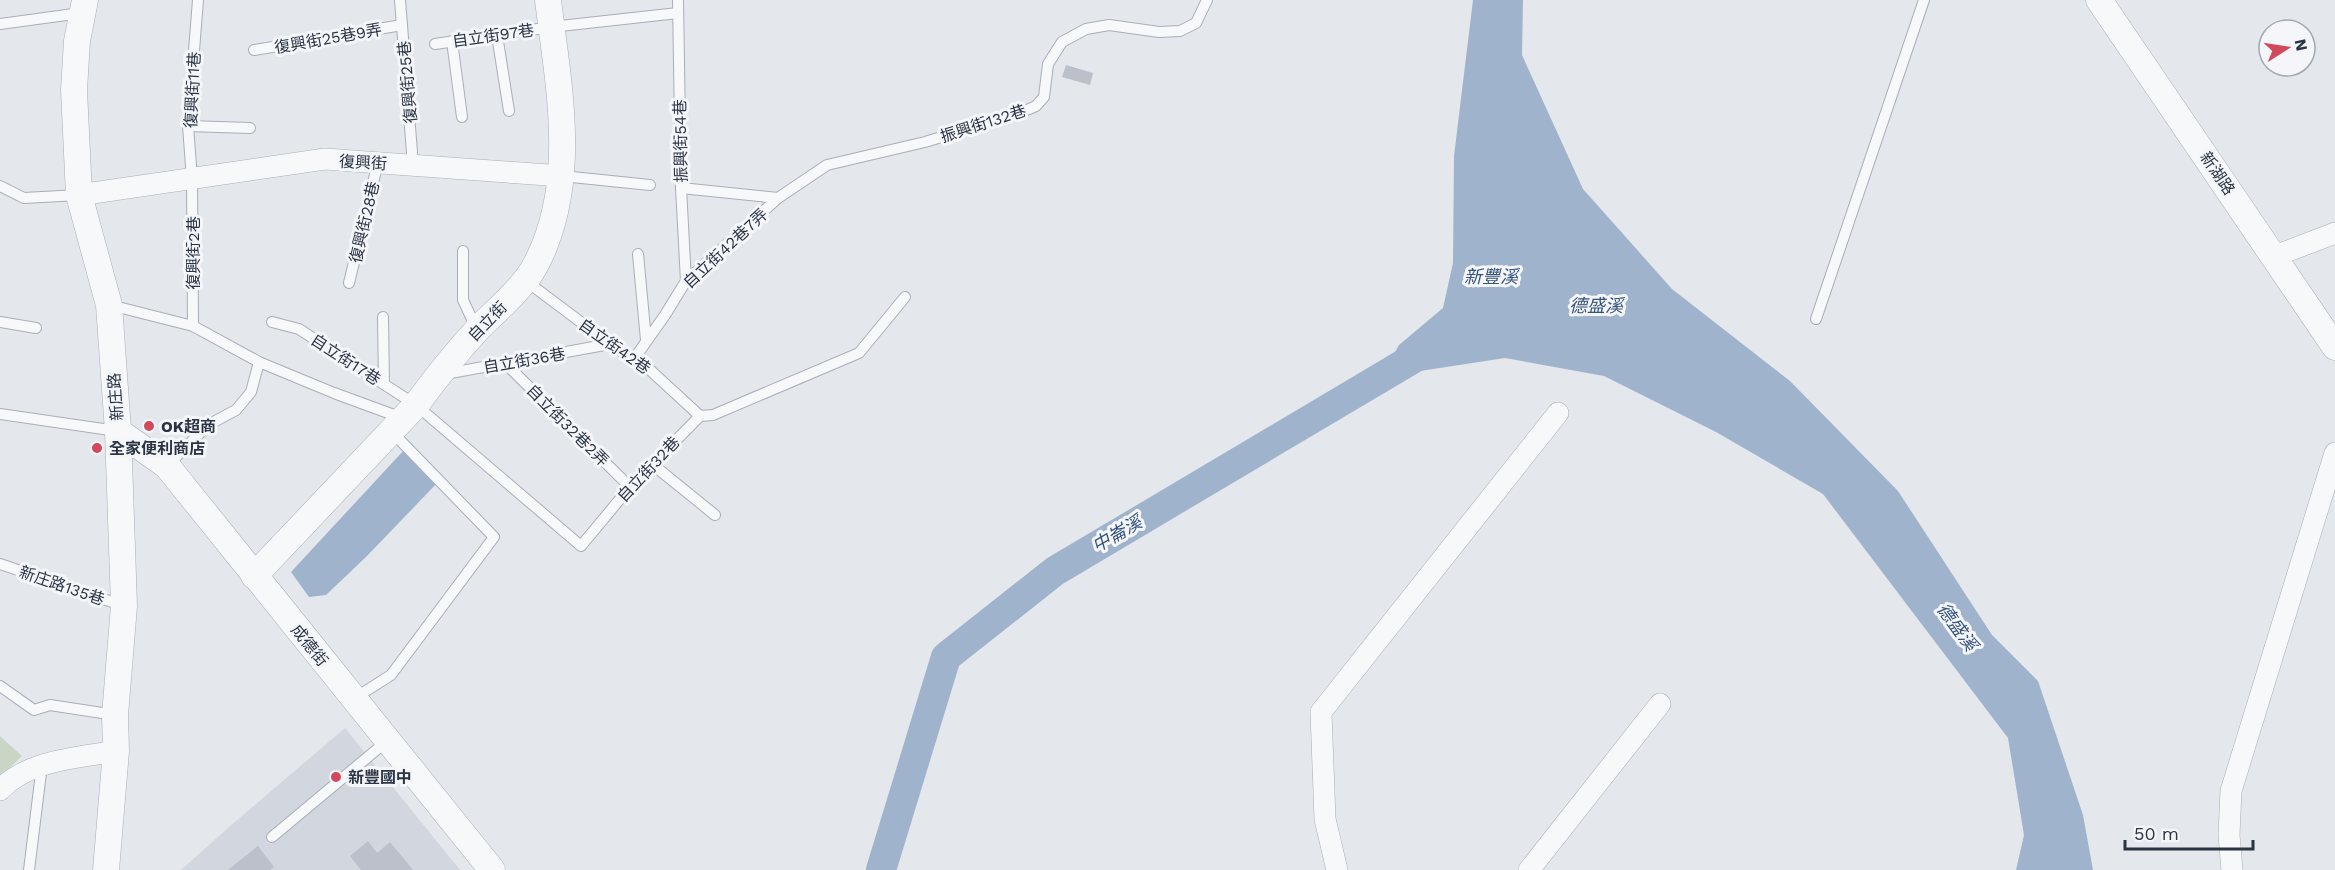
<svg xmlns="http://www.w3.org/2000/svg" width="2335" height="870" font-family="'Work Sans','Noto Sans TC',sans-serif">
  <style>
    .built { fill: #d2d6de }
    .green { fill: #c9d6c5 }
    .water { fill: #9fb4cc }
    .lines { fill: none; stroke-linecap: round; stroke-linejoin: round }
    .river { stroke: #9fb4cc; stroke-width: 30 }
    .building { fill: #bbc0ca }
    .service-casing { stroke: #a9aeb7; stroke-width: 12 }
    .minor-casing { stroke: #a9aeb7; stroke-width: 22 }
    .tertiary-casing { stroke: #a9aeb7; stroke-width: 27 }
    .service { stroke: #f7f8fa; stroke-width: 10 }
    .minor { stroke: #f7f8fa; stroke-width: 21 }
    .tertiary { stroke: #f7f8fa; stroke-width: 26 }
    .poi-dot { fill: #d1495b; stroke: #f4f6f9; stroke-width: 2 }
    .labels { text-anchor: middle; stroke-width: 6; stroke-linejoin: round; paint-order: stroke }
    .street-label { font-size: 16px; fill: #2b3445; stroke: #f4f6f9 }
    .poi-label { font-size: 16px; font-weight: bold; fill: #2b3445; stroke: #f4f6f9; text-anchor: start }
    .water-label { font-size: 18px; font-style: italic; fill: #34527a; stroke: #f4f6f9 }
  </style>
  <rect width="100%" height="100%" fill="#e4e7ec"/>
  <!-- built -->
  <path class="built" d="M345 728 460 870H181L229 827Z"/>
  <!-- green -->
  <path class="green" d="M0 736 22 756 0 777Z"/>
  <!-- water -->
  <g class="water">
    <path d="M1473 0H1523L1522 55 1583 189 1672 289 1790 381 1898 491 1992 635 2038 681 2083 815 2093 870H2016L2024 835 2008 738 1823 494 1716 432 1604 376 1505 358 1381 377 1399 345 1443 308 1453 263 1454 156Z"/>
    <path d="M405 449 440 480 366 557 326 595 309 597 291 572Z"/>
  </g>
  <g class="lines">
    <!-- river -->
    <path class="river" d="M881 870 946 657 1055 571 1419 355"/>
  </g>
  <!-- building -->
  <g class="building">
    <path d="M1066 65 1093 73 1090 85 1062 77Z"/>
    <path d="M368 841 377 853 390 842 413 870H361L350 856Z"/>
    <path d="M258 846 274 867 270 870H228Z"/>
  </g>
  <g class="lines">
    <defs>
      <g id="service">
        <path d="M400 0 413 165"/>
        <path d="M678 0 681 188 686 281"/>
        <path d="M0 24 81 13"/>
        <path d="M497 35 509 111"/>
        <path d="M452 41 462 117"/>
        <path d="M435 44 551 27 678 13"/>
        <path d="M254 50 402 25"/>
        <path d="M188 126 250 128"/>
        <path d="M562 176 650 185"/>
        <path d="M0 186 24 198 79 195"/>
        <path d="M681 188 778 198"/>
        <path d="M463 251V300L477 330"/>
        <path d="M638 254 646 340"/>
        <path d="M526 281 610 344 649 369 700 416"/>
        <path d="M349 283 378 162"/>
        <path d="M110 305 193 326 259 362 334 393 402 418"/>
        <path d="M383 317 384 384"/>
        <path d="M1816 319 1924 0"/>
        <path d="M0 322 36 328"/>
        <path d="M272 322 299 329 416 405 581 546 630 487 700 416 713 415 859 353 905 297"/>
        <path d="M193 326 192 179 188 126 198 0"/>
        <path d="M634 359 665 315 686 281 778 198 827 165 925 142 1020 113 1036 106 1044 97 1048 64 1062 42 1086 29 1109 25 1159 32 1180 31 1196 23 1207 0"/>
        <path d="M506 364 630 487"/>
        <path d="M445 374 610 344"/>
        <path d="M0 414 117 431"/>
        <path d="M652 464 715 515"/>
        <path d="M167 466 208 425 236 410 251 392 259 362"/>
        <path d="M0 564 124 606"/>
        <path d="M0 686 34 710 50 705 115 715"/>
        <path d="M355 698 391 675 494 537 392 432"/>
        <path d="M272 837 387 741"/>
        <path d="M29 870 42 765"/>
      </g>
      <g id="minor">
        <path d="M79 195 325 159 562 176"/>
        <path d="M2275 256 2335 233"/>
        <path d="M0 790C28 760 77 758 116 751"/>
        <path d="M1337 870 1325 819 1321 712 1558 413"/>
        <path d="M1529 870 1660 704"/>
        <path d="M2232 870 2229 835 2231 791 2335 453"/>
      </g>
      <g id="tertiary">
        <path d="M85 0 77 41 74 90 79 195 109 305 118 431 124 606 115 715 116 751 106 870"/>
        <path d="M2099 0 2335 347"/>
        <path d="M118 431 167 466 492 870"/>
        <path d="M254 576 416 405C435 379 455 354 476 331 492 314 510 300 524 282 533 272 539 259 544 247 576 168 558 82 548 0"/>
      </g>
    </defs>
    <!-- service casing -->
    <use href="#service" class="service-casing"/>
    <!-- minor casing -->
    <use href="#minor" class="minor-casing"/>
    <!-- tertiary casing -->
    <use href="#tertiary" class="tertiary-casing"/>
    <!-- service -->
    <use href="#service" class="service"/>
    <!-- minor -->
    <use href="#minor" class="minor"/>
    <!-- tertiary -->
    <use href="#tertiary" class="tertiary"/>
  </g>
  <!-- markers -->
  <g class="poi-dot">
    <circle cx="149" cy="426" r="6"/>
    <circle cx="97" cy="448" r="6"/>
    <circle cx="336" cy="777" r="6"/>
  </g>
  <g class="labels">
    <!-- street labels -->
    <g class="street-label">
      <text transform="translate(493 35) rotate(-8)" y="6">自立街97巷</text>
      <text transform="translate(328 38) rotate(-10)" y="6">復興街25巷9弄</text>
      <text transform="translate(407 82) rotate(-95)" y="6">復興街25巷</text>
      <text transform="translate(192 90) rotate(-87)" y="6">復興街11巷</text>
      <text transform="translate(983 123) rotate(-18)" y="6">振興街132巷</text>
      <text transform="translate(680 141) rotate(-91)" y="6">振興街54巷</text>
      <text transform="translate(363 162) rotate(3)" y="6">復興街</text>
      <text transform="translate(2218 173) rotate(56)" y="6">新湖路</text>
      <text transform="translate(364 222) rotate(-77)" y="6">復興街28巷</text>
      <text transform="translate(725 248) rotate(-43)" y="6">自立街42巷7弄</text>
      <text transform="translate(193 253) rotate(-90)" y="6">復興街2巷</text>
      <text transform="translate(487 321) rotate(-46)" y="6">自立街</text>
      <text transform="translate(615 346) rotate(35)" y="6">自立街42巷</text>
      <text transform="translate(346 359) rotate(33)" y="6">自立街17巷</text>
      <text transform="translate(524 360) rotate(-10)" y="6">自立街36巷</text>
      <text transform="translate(115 397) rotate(-94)" y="6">新庄路</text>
      <text transform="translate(568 425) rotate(45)" y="6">自立街32巷2弄</text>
      <text transform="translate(648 469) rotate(-47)" y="6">自立街32巷</text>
      <text transform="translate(62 585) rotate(19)" y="6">新庄路135巷</text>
      <text transform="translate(310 645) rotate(51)" y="6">成德街</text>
    </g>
    <!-- poi labels -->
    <g class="poi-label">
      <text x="161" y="432">OK超商</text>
      <text x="109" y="454">全家便利商店</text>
      <text x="348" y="783">新豐國中</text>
    </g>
    <!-- water labels -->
    <g class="water-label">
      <text x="1491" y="283">新豐溪</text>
      <text x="1596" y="312">德盛溪</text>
      <text transform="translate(1117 534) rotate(-30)" y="6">中崙溪</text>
      <text transform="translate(1957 627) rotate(54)" y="6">德盛溪</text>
    </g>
  </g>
  <!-- north arrow -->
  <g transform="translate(2287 48) rotate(78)"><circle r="28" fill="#f4f6f9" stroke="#a4a8b1" stroke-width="1.5"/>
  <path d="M0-4.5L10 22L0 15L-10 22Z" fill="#d1495b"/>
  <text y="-9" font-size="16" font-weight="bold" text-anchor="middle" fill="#2b3445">N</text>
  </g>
  <!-- scale -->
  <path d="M2125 840v9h128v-9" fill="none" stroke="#2b3445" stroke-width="3"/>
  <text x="2134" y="840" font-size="18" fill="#2b3445" stroke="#f4f6f9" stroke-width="4.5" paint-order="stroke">50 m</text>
</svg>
